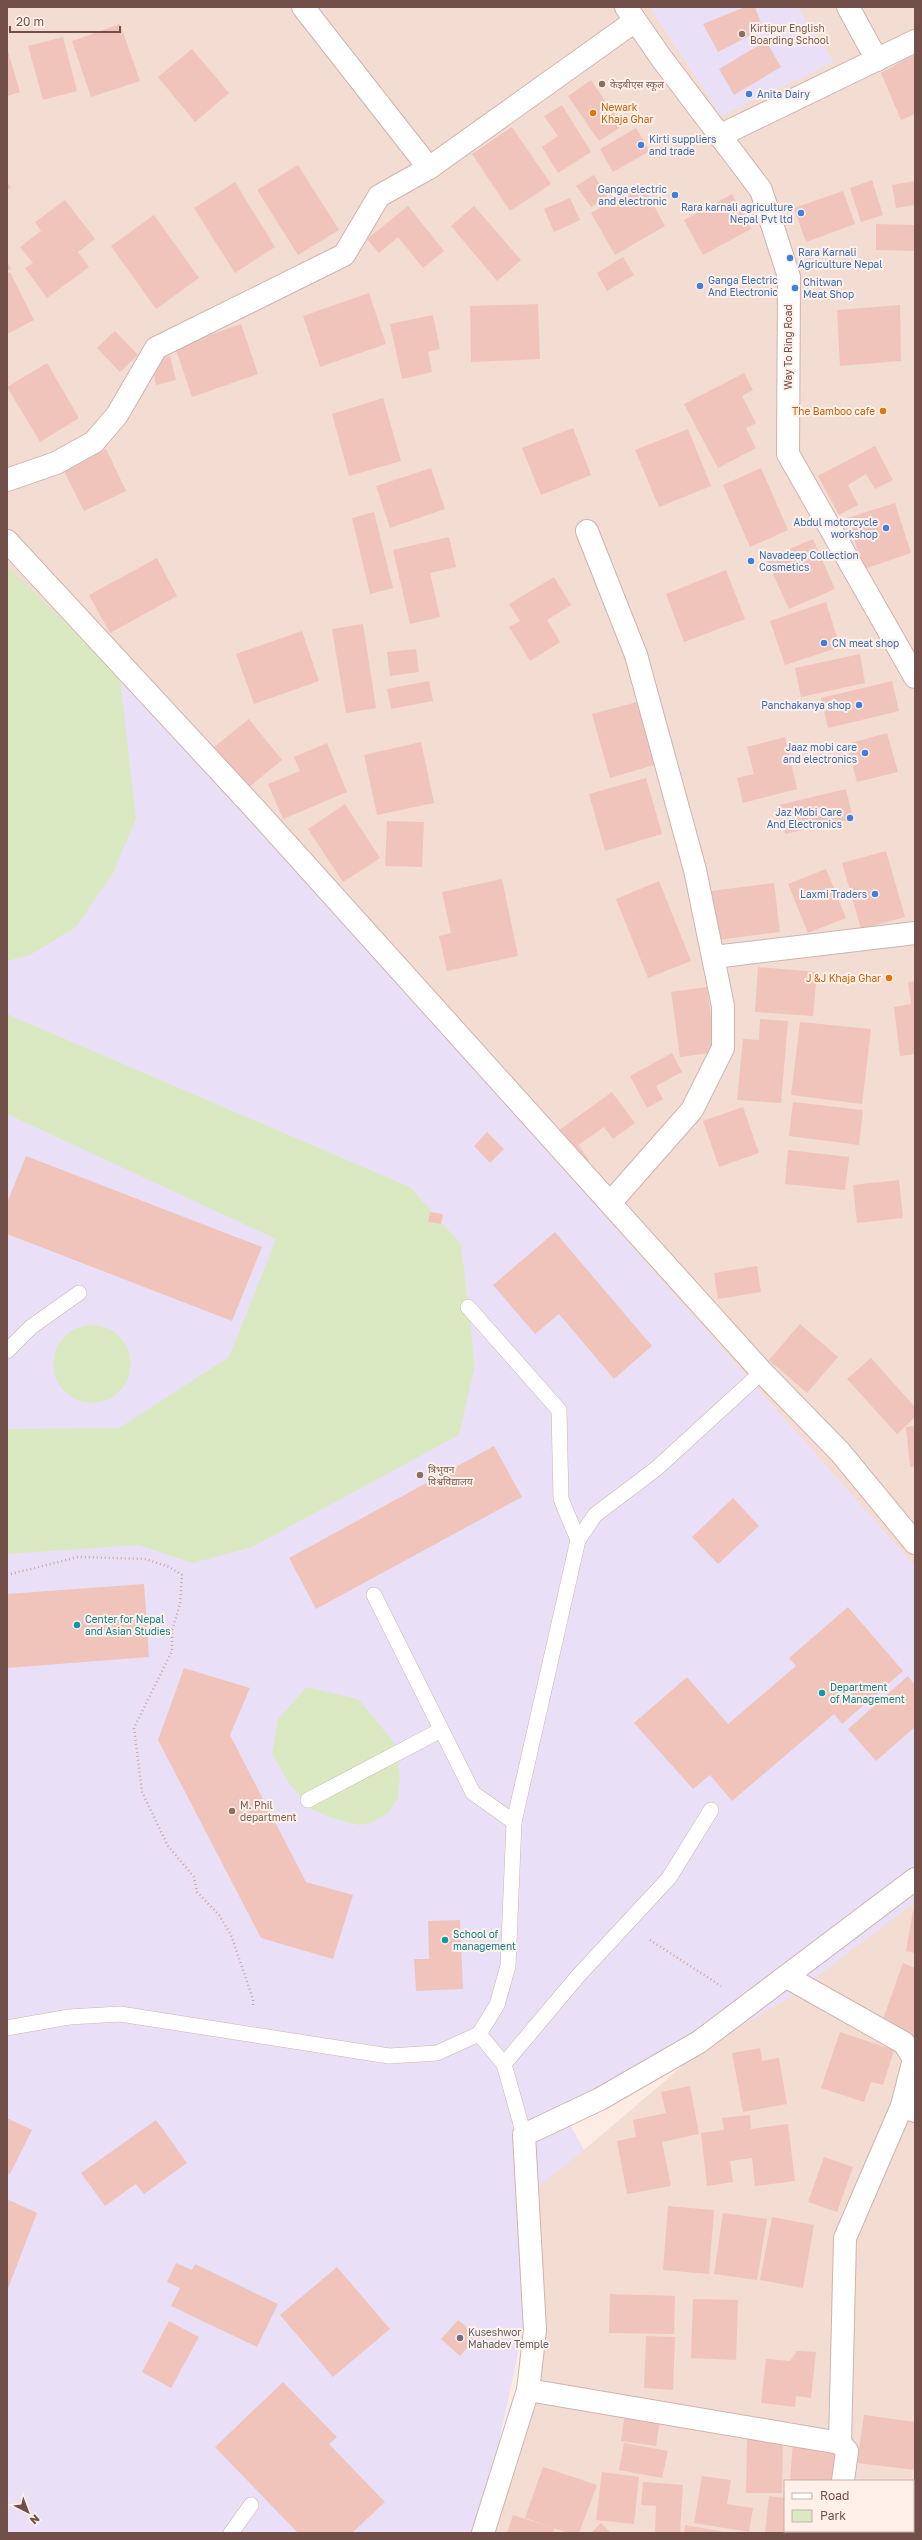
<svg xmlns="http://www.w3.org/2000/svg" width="922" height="2540" font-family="'Golos Text','Noto Sans Devanagari',sans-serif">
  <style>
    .residential { fill: #f3dcd1; fill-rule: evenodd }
    .education { fill: #e9e0f8 }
    .green { fill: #dae9c2 }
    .building { fill: #f0c4bb }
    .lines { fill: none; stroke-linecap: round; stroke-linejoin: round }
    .lane-casing { stroke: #cfb4ad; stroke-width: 16 }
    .street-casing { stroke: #cfb4ad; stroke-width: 24 }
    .secondary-casing { stroke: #d2b2aa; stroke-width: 24 }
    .path { stroke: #d5a79e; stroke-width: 2.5; stroke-dasharray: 1 3; stroke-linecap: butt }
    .lane { stroke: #fff; stroke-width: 15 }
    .street { stroke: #fff; stroke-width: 22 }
    .secondary { stroke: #fff; stroke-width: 22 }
    .education-dot { fill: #8d6e63; stroke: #fff1e9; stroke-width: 1.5 }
    .shop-dot { fill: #3f7fe0; stroke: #fff1e9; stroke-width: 1.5 }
    .food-dot { fill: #e8710a; stroke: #fff1e9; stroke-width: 1.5 }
    .culture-dot { fill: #0f9aa8; stroke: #fff1e9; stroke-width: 1.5 }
    .worship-dot { fill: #6b7280; stroke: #fff1e9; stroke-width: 1.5 }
    .labels { text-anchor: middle; stroke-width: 4; stroke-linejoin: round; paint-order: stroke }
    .education-label { font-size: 10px; fill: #785e54; stroke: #fff1e9; text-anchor: start }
    .shop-label { font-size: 10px; fill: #366cbe; stroke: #fff1e9; text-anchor: start }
    .food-label { font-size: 10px; fill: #c56008; stroke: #fff1e9; text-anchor: end }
    .street-label { font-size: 10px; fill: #734f49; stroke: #fff1e9 }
    .culture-label { font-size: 10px; fill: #0d838f; stroke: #fff1e9; text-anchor: start }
    .worship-label { font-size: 10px; fill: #5b616d; stroke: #fff1e9; text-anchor: start }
  </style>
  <rect width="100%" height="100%" fill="#fcece3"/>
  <!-- residential -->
  <g class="residential">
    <path d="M7 7H915V1581L7 575Z"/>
    <path d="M915 1885V2533H483L528 2390 527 2189 584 2150 787 1977ZM785 2481H913V2531H785Z"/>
  </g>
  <!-- education -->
  <g class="education">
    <path d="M650 7H797L834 62 721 116Z"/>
    <path d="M7 566 120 676 240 804 915 1566V1902L786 2000 569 2123 584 2150 519 2202 528 2306 499 2442 472 2533H7Z"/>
  </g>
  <!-- green -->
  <g class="green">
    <path d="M7 566 120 676 136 819 113 873 76 927 30 955 7 961Z"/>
    <path d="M7 1014 410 1187 461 1244 475 1365 459 1435 252 1547 193 1563 138 1545 7 1554V1429L119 1428 229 1357 276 1239 7 1114Z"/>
    <circle cx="92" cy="1364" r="39"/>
    <path d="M307 1687 358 1699 374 1718 396 1745 400 1778 398 1798 388 1813 373 1822 359 1825 332 1818 311 1809 289 1783 272 1754 278 1719Z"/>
  </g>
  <!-- building -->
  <g class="building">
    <path d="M745 7H755L763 29 718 52 703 24Z"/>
    <path d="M120 24 140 81 91 97 72 41Z"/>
    <path d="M63 37 77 91 43 100 28 46Z"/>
    <path d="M766 41 781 67 734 95 719 69Z"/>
    <path d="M7 48 20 92 7 96Z"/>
    <path d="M192 49 229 93 195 122 158 77Z"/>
    <path d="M915 54V114L901 120 881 73Z"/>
    <path d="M591 80 622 126 599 141 568 96Z"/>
    <path d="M562 105 591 152 558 173 542 147 558 136 544 116Z"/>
    <path d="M512 127 551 184 510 211 472 154Z"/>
    <path d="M636 128 650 151 613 172 600 149Z"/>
    <path d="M298 165 339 230 298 255 257 190Z"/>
    <path d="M594 175 607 196 591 207 576 186Z"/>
    <path d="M872 180 883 215 861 222 850 188Z"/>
    <path d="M915 181V205L896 208 892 185Z"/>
    <path d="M7 182 11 188 7 190Z"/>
    <path d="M235 182 275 247 235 273 194 208Z"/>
    <path d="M642 184 665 226 615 255 591 213Z"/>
    <path d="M843 191 855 224 806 242 794 208Z"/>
    <path d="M732 194 751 229 703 255 684 220Z"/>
    <path d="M570 198 580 220 554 232 544 209Z"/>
    <path d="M65 200 95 239 78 252 89 267 47 298 25 268 33 263 20 247 41 231 35 222Z"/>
    <path d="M408 206 444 251 423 268 398 237 379 253 367 239Z"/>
    <path d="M474 206 521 260 497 281 451 226Z"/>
    <path d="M154 215 199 278 156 309 111 246Z"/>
    <path d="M876 224 915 225V251L876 250Z"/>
    <path d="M623 257 634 275 607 291 597 273Z"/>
    <path d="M7 261 11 269 7 271Z"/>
    <path d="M10 272 34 320 7 334V274Z"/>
    <path d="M369 293 386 344 320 367 303 316Z"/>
    <path d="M538 304 540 359 471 362 470 306Z"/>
    <path d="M900 305 901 361 840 366 837 310Z"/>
    <path d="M433 315 440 349 428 352 432 372 402 379 390 324Z"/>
    <path d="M241 324 258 374 192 397 175 347Z"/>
    <path d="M115 331 138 355 120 372 97 348Z"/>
    <path d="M170 356 176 380 156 385 151 361Z"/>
    <path d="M47 363 79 418 40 442 7 387Z"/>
    <path d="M744 373 753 390 742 396 756 423 746 428 756 448 718 468 684 404Z"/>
    <path d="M383 398 401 461 349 476 332 414Z"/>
    <path d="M573 428 591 475 541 495 522 448Z"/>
    <path d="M688 429 711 486 659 507 635 450Z"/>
    <path d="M875 446 893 480 875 489 866 474 848 485 858 505 839 515 818 476Z"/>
    <path d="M106 449 126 491 84 511 64 471Z"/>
    <path d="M431 468 445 509 390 528 376 486Z"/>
    <path d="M761 468 788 530 750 547 723 485Z"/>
    <path d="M895 503 911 553 864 569 847 518Z"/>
    <path d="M374 512 393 588 370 594 352 518Z"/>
    <path d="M449 537 456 567 430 573 440 617 410 624 393 550Z"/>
    <path d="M813 539 835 589 789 609 766 559Z"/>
    <path d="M157 558 177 596 110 633 89 595Z"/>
    <path d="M726 570 745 619 684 642 666 594Z"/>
    <path d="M554 577 571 605 547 620 560 642 530 661 509 627 520 621 509 604Z"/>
    <path d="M826 602 840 647 785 665 770 621Z"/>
    <path d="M363 624 376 708 346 713 332 629Z"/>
    <path d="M302 631 319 681 254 704 236 654Z"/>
    <path d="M416 649 419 672 390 676 387 652Z"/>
    <path d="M860 654 865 683 801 697 795 668Z"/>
    <path d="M429 681 433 701 391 709 387 689Z"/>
    <path d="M892 681 899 711 828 728 821 698Z"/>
    <path d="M637 702 654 765 610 778 592 714Z"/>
    <path d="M249 719 282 760 248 788 214 747Z"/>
    <path d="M887 733 898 772 857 782 847 744Z"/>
    <path d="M785 737 797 789 743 803 737 778 754 774 747 747Z"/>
    <path d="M421 742 434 803 377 815 364 755Z"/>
    <path d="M327 743 347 792 283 819 268 784 300 771 294 757Z"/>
    <path d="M646 778 662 834 605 851 589 794Z"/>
    <path d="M846 789 853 819 785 834 779 805Z"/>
    <path d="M345 804 380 858 343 882 308 829Z"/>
    <path d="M387 821 424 822 422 867 385 866Z"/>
    <path d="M886 851 905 917 861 929 842 863Z"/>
    <path d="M826 869 846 918 808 933 788 884Z"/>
    <path d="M502 879 518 956 447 971 439 936 451 933 442 892Z"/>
    <path d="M659 881 691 961 648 978 616 899Z"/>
    <path d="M774 883 780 932 717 940 711 891Z"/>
    <path d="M758 967 817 972 813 1016 755 1012Z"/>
    <path d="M915 981V1054L900 1056 894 1007 911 1004 908 982Z"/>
    <path d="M707 987 716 1052 680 1057 671 992Z"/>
    <path d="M760 1019 788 1021 781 1103 737 1100 743 1039 759 1040Z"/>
    <path d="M800 1022 871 1029 862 1104 791 1095Z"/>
    <path d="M672 1053 682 1072 656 1086 663 1099 647 1108 630 1076Z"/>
    <path d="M612 1092 635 1123 613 1139 604 1127 578 1145 589 1160 583 1165 558 1131Z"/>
    <path d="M793 1102 863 1110 859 1145 789 1136Z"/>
    <path d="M743 1107 759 1153 719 1167 703 1121Z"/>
    <path d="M487 1132 504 1149 490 1163 474 1146Z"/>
    <path d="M788 1150 849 1157 845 1190 785 1184Z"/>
    <path d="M26 1156 262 1247 232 1321 7 1234V1203Z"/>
    <path d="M899 1180 903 1218 857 1223 853 1185Z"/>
    <path d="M430 1212 443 1214 441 1224 428 1222Z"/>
    <path d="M555 1232 652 1346 614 1379 559 1314 535 1334 493 1285Z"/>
    <path d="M757 1266 761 1292 718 1299 714 1273Z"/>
    <path d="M800 1324 838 1357 807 1393 769 1360Z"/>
    <path d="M871 1358 915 1407V1417L897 1434 847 1379Z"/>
    <path d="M915 1426V1466L910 1467 906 1427Z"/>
    <path d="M494 1446 522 1497 316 1609 289 1558Z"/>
    <path d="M733 1498 759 1526 718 1564 692 1537Z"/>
    <path d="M144 1584 149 1657 7 1668V1594Z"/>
    <path d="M848 1607 903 1671 842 1724 834 1714 732 1801 710 1775 693 1789 634 1723 687 1677 728 1724 796 1666 789 1658Z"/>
    <path d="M184 1668 250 1688 230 1735 306 1882 353 1895 333 1959 261 1938 158 1740Z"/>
    <path d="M908 1676 915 1685V1727L876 1761 848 1729Z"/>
    <path d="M913 1911 915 1912V1953L906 1951Z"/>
    <path d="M460 1920 463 1989 416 1991 414 1959H429L428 1921Z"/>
    <path d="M903 1963 915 1968 914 2036 881 2025Z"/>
    <path d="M840 2032 894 2050 883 2085 871 2082 864 2102 821 2088Z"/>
    <path d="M760 2048 762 2061 779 2058 787 2104 743 2112 732 2053Z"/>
    <path d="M690 2086 699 2134 662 2142 671 2186 627 2194 617 2141 636 2137 633 2120 666 2113 661 2092Z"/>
    <path d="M750 2115 751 2129 788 2124 795 2181 755 2186 752 2158 730 2161 733 2182 707 2186 701 2133 724 2130 722 2118Z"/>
    <path d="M7 2118 32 2130 10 2174 7 2173Z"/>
    <path d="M156 2120 187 2163 144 2194 136 2184 105 2206 81 2173Z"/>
    <path d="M824 2157 853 2167 837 2212 808 2202Z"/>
    <path d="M7 2199 37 2213 7 2291Z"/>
    <path d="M668 2206 714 2210 709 2274 663 2270Z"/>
    <path d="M723 2213 767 2219 757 2280 714 2274Z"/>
    <path d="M772 2217 814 2225 803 2288 760 2280Z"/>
    <path d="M176 2263 192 2270 195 2264 278 2304 257 2347 171 2306 180 2288 167 2282Z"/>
    <path d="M337 2267 390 2329 333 2377 280 2315Z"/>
    <path d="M610 2294 675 2296 674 2334 609 2333Z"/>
    <path d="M693 2299 738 2300 736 2360 691 2358Z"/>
    <path d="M458 2320 478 2336 460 2356 441 2339Z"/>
    <path d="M169 2321 199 2337 171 2388 142 2372Z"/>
    <path d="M646 2336 675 2337 673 2390 644 2388Z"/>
    <path d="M797 2351 816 2352 811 2398 796 2396 795 2407 761 2403 766 2359 790 2361Z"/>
    <path d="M283 2382 337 2437 329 2444 385 2502 352 2533H298L215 2447Z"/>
    <path d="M625 2413 660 2419 656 2446 621 2441Z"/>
    <path d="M864 2415 915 2422V2470L857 2463Z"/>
    <path d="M747 2437H783L782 2493H746Z"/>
    <path d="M793 2442 836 2446 833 2481H790Z"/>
    <path d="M624 2443 668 2451 662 2478 619 2470Z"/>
    <path d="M543 2467 597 2485 579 2533H568L525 2518Z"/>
    <path d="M602 2472 639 2477 634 2524 596 2520Z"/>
    <path d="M702 2476 731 2480 727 2504 753 2508 749 2532 694 2523Z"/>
    <path d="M643 2482 683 2485 680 2533H655L656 2506 641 2505Z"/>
    <path d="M769 2496 785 2498V2531H825V2533H765Z"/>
    <path d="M513 2515 554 2528 553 2533H507Z"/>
    <path d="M601 2523 611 2533H591Z"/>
    <path d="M685 2525 724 2532 723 2533H684Z"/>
    <path d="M848 2531H856L863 2533H848Z"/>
  </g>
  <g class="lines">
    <defs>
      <g id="lane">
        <path d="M468 1307 559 1410 561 1499 578 1540"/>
        <path d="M7 1351 31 1327 79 1293"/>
        <path d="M374 1595 473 1793 514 1822 508 1966 497 2005 479 2034"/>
        <path d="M308 1800 441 1730"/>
        <path d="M514 1822 578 1540 595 1515 657 1468 762 1372"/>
        <path d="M7 2028 69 2017 120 2014 389 2056 437 2053 479 2034 504 2064 524 2135"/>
        <path d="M504 2064 578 1976 669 1878 711 1810"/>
        <path d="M231 2533 251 2505"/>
      </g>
      <g id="street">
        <path d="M303 7 429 168"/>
        <path d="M848 7 877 60"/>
        <path d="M719 136 915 41"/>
        <path d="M7 480 56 463 94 442 117 415 156 348 344 255 379 196 429 168 635 21"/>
        <path d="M587 531 636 655 695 870 723 1006V1048L692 1110 611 1202"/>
        <path d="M7 541 256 810 762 1372 840 1452 915 1543"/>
        <path d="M714 957 915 933"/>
        <path d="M787 1977 904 2043 914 2059 902 2106 915 2111"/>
        <path d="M528 2390 840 2443 845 2238 902 2106"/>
        <path d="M840 2443 847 2451 843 2481"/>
        <path d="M483 2533 528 2390 535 2330 524 2135 600 2099 699 2042 915 1879"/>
        <path d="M836 2533V2531"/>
      </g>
      <path id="secondary" d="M626 7 662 59 761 190 789 277 788 454 915 677"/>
    </defs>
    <!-- lane casing -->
    <use href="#lane" class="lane-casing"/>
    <!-- street casing -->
    <use href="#street" class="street-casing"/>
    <!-- secondary casing -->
    <use href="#secondary" class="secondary-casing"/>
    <!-- path -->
    <g class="path">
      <path d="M7 1575 78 1557 146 1559 169 1567 182 1575 180 1604 172 1631V1651L134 1728 142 1792 168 1846 194 1877 197 1892 219 1915 231 1935 253 1999V2008"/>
      <path d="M650 1940 721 1986"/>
    </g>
    <!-- lane -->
    <use href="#lane" class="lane"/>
    <!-- street -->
    <use href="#street" class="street"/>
    <!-- secondary -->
    <use href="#secondary" class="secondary"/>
  </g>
  <!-- markers -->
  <g class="education-dot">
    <circle cx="742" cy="34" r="4"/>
    <circle cx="602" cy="84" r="4"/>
    <circle cx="420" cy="1475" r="4"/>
    <circle cx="232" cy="1811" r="4"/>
  </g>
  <g class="shop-dot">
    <circle cx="749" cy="94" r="4"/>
    <circle cx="641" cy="145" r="4"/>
    <circle cx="675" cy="195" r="4"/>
    <circle cx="801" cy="213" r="4"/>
    <circle cx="790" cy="258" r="4"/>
    <circle cx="700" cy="286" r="4"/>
    <circle cx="795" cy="288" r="4"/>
    <circle cx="886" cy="528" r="4"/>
    <circle cx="751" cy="561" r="4"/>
    <circle cx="824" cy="643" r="4"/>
    <circle cx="859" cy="705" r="4"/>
    <circle cx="865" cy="753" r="4"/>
    <circle cx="850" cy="818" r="4"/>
    <circle cx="875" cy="894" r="4"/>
  </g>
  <g class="food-dot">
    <circle cx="593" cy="113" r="4"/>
    <circle cx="883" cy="411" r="4"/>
    <circle cx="889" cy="978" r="4"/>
  </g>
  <g class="culture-dot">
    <circle cx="77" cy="1625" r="4"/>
    <circle cx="822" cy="1693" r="4"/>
    <circle cx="445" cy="1940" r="4"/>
  </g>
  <circle class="worship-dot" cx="460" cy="2338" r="4"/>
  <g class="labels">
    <!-- education labels -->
    <g class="education-label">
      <text x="750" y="32">Kirtipur English<tspan x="750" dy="12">Boarding School</tspan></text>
      <text x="610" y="88">केइबीएस स्कूल</text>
      <text x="428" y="1473">त्रिभुवन<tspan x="428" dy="12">विश्वविद्यालय</tspan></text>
      <text x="240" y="1809">M. Phil<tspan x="240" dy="12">department</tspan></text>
    </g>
    <!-- shop labels -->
    <g class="shop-label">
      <text x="757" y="98">Anita Dairy</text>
      <text x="649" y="143">Kirti suppliers<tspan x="649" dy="12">and trade</tspan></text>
      <text x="667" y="193" text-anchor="end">Ganga electric<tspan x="667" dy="12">and electronic</tspan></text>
      <text x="793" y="211" text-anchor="end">Rara karnali agriculture<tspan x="793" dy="12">Nepal Pvt ltd</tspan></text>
      <text x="798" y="256">Rara Karnali<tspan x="798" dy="12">Agriculture Nepal</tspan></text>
      <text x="708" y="284">Ganga Electric<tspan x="708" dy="12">And Electronic</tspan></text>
      <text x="803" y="286">Chitwan<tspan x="803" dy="12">Meat Shop</tspan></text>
      <text x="878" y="526" text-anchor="end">Abdul motorcycle<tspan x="878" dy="12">workshop</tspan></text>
      <text x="759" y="559">Navadeep Collection<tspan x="759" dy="12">Cosmetics</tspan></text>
      <text x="832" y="647">CN meat shop</text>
      <text x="851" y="709" text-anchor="end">Panchakanya shop</text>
      <text x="857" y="751" text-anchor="end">Jaaz mobi care<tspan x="857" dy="12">and electronics</tspan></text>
      <text x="842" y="816" text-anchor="end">Jaz Mobi Care<tspan x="842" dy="12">And Electronics</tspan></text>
      <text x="867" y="898" text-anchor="end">Laxmi Traders</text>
    </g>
    <!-- food labels -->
    <g class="food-label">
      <text x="601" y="111" text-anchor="start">Newark<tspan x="601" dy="12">Khaja Ghar</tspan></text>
      <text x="875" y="415">The Bamboo cafe</text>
      <text x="881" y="982">J &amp;J Khaja Ghar</text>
    </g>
    <!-- street labels -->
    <g class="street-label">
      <text transform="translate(788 347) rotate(-90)" y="4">Way To Ring Road</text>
    </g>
    <!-- culture labels -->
    <g class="culture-label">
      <text x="85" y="1623">Center for Nepal<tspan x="85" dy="12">and Asian Studies</tspan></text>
      <text x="830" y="1691">Department<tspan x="830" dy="12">of Management</tspan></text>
      <text x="453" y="1938">School of<tspan x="453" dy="12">management</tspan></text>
    </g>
    <!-- worship labels -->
    <g class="worship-label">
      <text x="468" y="2336">Kuseshwor<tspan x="468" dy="12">Mahadev Temple</tspan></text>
    </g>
  </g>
  <!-- border -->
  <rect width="922" height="2540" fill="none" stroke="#734f49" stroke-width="16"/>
  <!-- legend -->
  <rect x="784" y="2480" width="130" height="52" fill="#fff1e9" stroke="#c7b0a9"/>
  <rect x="792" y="2493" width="20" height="6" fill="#ffffff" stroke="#c7b0a9"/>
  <text x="820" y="2500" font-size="12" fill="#734f49">Road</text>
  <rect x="792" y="2510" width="20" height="12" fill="#dae9c2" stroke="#c7b0a9"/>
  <text x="820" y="2520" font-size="12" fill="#734f49">Park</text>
  <!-- north arrow -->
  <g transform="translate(28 2512) rotate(138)" stroke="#fff1e9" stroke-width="3" paint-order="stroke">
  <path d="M0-3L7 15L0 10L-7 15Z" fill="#734f49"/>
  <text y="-6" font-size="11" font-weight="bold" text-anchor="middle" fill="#734f49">N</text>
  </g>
  <!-- scale -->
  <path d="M10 26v6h110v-6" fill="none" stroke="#734f49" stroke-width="2"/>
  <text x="16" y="26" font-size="12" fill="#734f49" stroke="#fff1e9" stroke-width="3" paint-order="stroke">20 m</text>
</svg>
